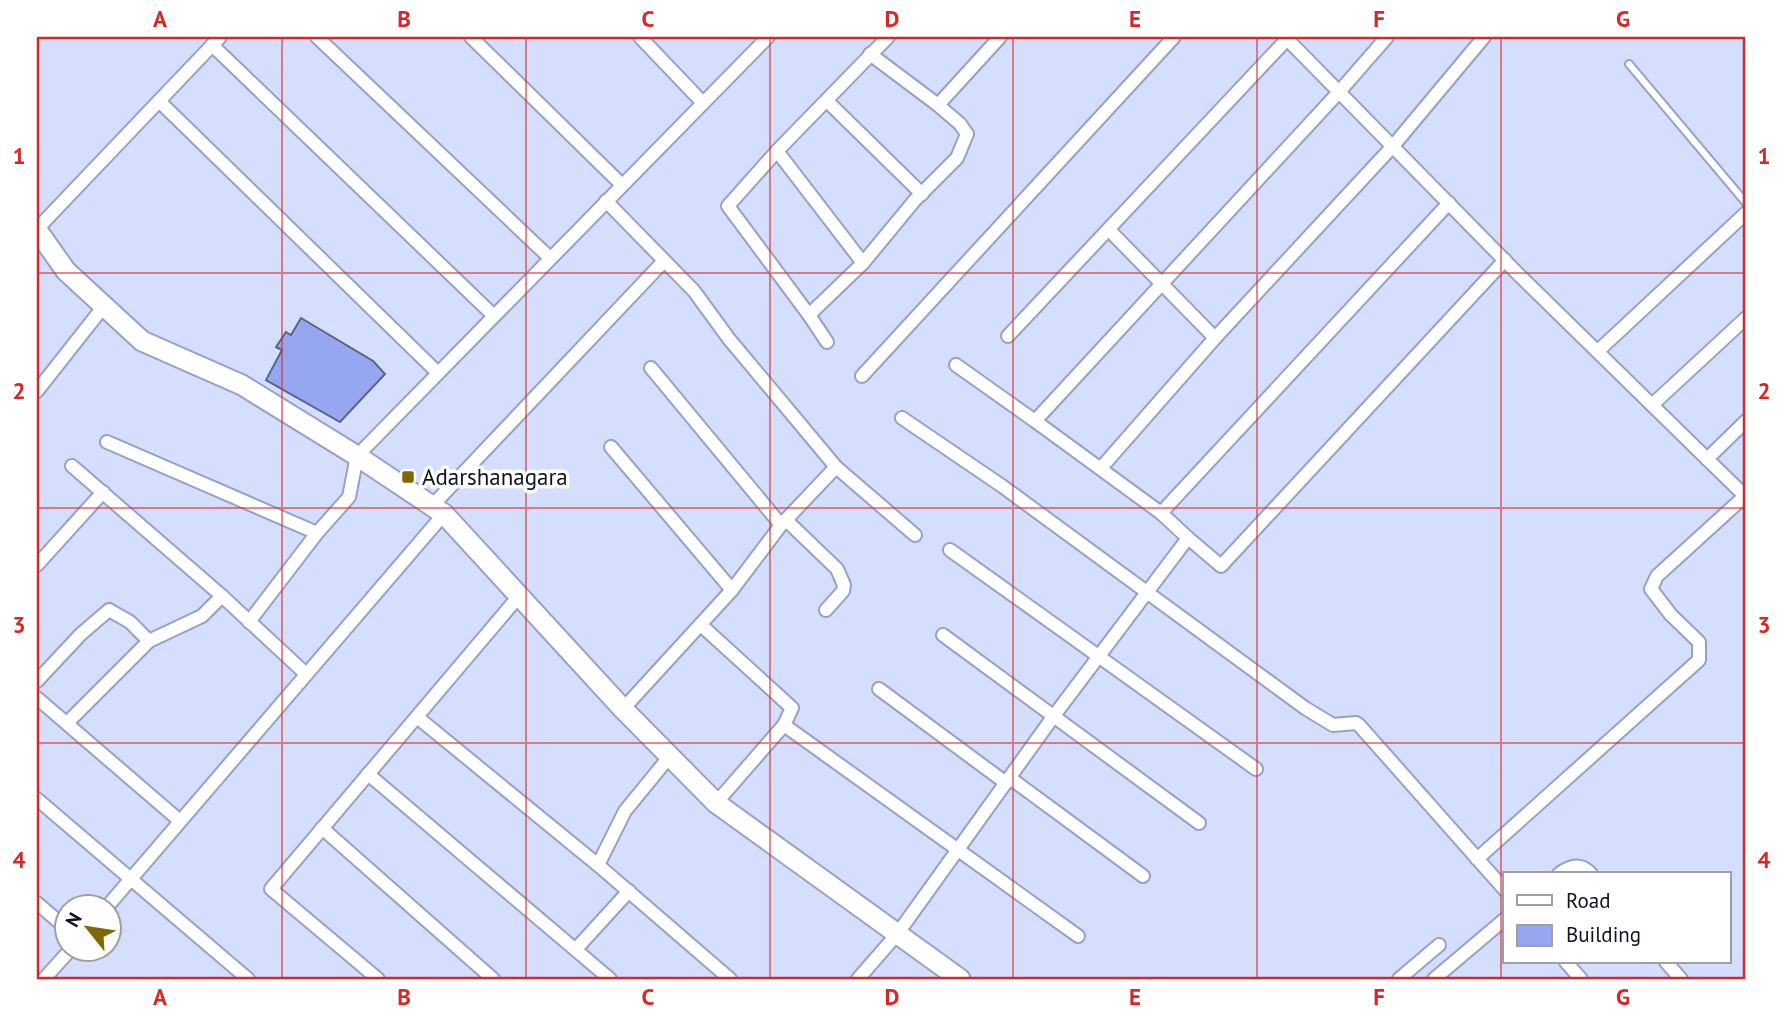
<svg xmlns="http://www.w3.org/2000/svg" width="1783" height="1016" font-family="'PT Sans',sans-serif">
  <style>
    .building { fill: #97a6f0; stroke: #5b6385; stroke-width: 2 }
    .lines { fill: none; stroke-linecap: round; stroke-linejoin: round }
    .lane-casing { stroke: #97a0c5; stroke-width: 10 }
    .street-casing { stroke: #97a0c5; stroke-width: 16 }
    .secondary-casing { stroke: #97a0c5; stroke-width: 23 }
    .lane { stroke: #fff; stroke-width: 6 }
    .street { stroke: #fff; stroke-width: 12 }
    .secondary { stroke: #fff; stroke-width: 19 }
    .grid { fill: none; stroke: #d62828; stroke-width: 2; stroke-opacity: 0.55 }
    .poi-dot { fill: #7e6800; stroke: #fff; stroke-width: 2.5 }
    .labels { text-anchor: middle; stroke-width: 7; stroke-linejoin: round; paint-order: stroke }
    .poi-label { font-size: 23px; fill: #0f121f; stroke: #fff; text-anchor: start }
    .neatline { fill: none; stroke: #d62828; stroke-width: 2.5 }
    .grid-label { font-size: 23px; text-anchor: middle; font-weight: bold; fill: #d62828 }
  </style>
  <rect width="100%" height="100%" fill="#d6defd"/>
  <!-- building -->
  <path class="building" d="M301 318 373 361 385 374 340 422 266 380 282 350 276 347 286 332 291 335Z"/>
  <g class="lines">
    <defs>
      <path id="lane" d="M1629 64 1746 203"/>
      <g id="street">
        <path d="M317 37 550 258"/>
        <path d="M471 37 622 185"/>
        <path d="M640 37 702 102"/>
        <path d="M888 37 777 151 728 206 809 315 863 263 915 200 957 158 967 134 960 124 938 105"/>
        <path d="M1285 37 1518 274 1746 497"/>
        <path d="M212 45 494 316"/>
        <path d="M870 54 938 105 1000 37"/>
        <path d="M159 101 438 373"/>
        <path d="M827 101 922 194"/>
        <path d="M777 151 863 263"/>
        <path d="M606 201 694 291 729 339 836 467 781 525 732 590 623 709"/>
        <path d="M37 229 220 37"/>
        <path d="M809 315 827 342"/>
        <path d="M1008 336 1289 37"/>
        <path d="M1215 338 1393 146 1484 37"/>
        <path d="M1598 351 1746 213"/>
        <path d="M956 365 1035 421"/>
        <path d="M651 368 781 525"/>
        <path d="M862 376 1174 37"/>
        <path d="M37 391 104 306"/>
        <path d="M1652 405 1746 318"/>
        <path d="M902 418 1002 486 1305 708 1333 725 1356 723 1359 725 1505 890"/>
        <path d="M107 442 317 533"/>
        <path d="M611 447 732 590"/>
        <path d="M1707 459 1746 421"/>
        <path d="M72 466 222 596 306 674"/>
        <path d="M836 467 915 535"/>
        <path d="M1101 468 1215 338 1109 230"/>
        <path d="M432 506 664 261"/>
        <path d="M1161 513 1449 203"/>
        <path d="M786 520 837 569 844 585 843 591 826 610"/>
        <path d="M1188 538 1161 513 1035 421 1339 92 1387 37"/>
        <path d="M950 550 1256 769"/>
        <path d="M37 565 103 492"/>
        <path d="M249 622 317 533 349 497 357 456 768 37"/>
        <path d="M701 625 792 708 784 725 716 803"/>
        <path d="M943 635 1199 823"/>
        <path d="M37 681 81 634 109 610 130 622 149 641"/>
        <path d="M879 689 1006 783"/>
        <path d="M37 698 180 821"/>
        <path d="M417 717 598 865 730 979"/>
        <path d="M67 723 149 641 202 616 222 596"/>
        <path d="M784 725 1078 936"/>
        <path d="M368 774 610 979"/>
        <path d="M1010 778 1143 876"/>
        <path d="M37 799 248 979"/>
        <path d="M322 828 493 979"/>
        <path d="M1477 859 1699 660V642L1671 615 1651 589 1657 576 1745 496"/>
        <path d="M598 865 625 811 670 756"/>
        <path d="M1559 874C1571 865 1581 863 1591 874"/>
        <path d="M37 903 66 928"/>
        <path d="M106 908 444 514"/>
        <path d="M576 949 629 891"/>
        <path d="M1566 962 1581 979"/>
        <path d="M1666 962 1681 979"/>
        <path d="M44 979 70 950"/>
        <path d="M378 979 271 889 519 596"/>
        <path d="M858 979 898 933 1053 717 1188 538 1221 566 1505 260"/>
        <path d="M1399 979 1439 945"/>
        <path d="M1434 979 1505 919"/>
      </g>
      <path id="secondary" d="M37 230 66 271 142 341 242 385 357 456 444 514 623 709 716 803 960 979"/>
    </defs>
    <!-- lane casing -->
    <use href="#lane" class="lane-casing"/>
    <!-- street casing -->
    <use href="#street" class="street-casing"/>
    <!-- secondary casing -->
    <use href="#secondary" class="secondary-casing"/>
    <!-- lane -->
    <use href="#lane" class="lane"/>
    <!-- street -->
    <use href="#street" class="street"/>
    <!-- secondary -->
    <use href="#secondary" class="secondary"/>
  </g>
  <!-- grid -->
  <path class="grid" d="M282 37V979M526 37V979M770 37V979M1013 37V979M1257 37V979M1501 37V979M37 273H1746M37 508H1746M37 743H1746"/>
  <!-- markers -->
  <rect class="poi-dot" x="401" y="470" width="14" height="14" rx="3.5"/>
  <g class="labels">
    <!-- poi labels -->
    <g class="poi-label">
      <text x="422" y="485">Adarshanagara</text>
    </g>
  </g>
  <!-- border -->
  <rect width="1783" height="1016" fill="none" stroke="#ffffff" stroke-width="77"/>
  <!-- legend -->
  <rect x="1503" y="872" width="228" height="91" fill="#ffffff" stroke="#9fa0a5" stroke-width="2"/>
  <rect x="1517" y="895" width="35" height="10" fill="#ffffff" stroke="#9fa0a5" stroke-width="2"/>
  <text x="1566" y="908" font-size="21" fill="#0f121f">Road</text>
  <rect x="1517" y="925" width="35" height="21" fill="#97a6f0" stroke="#9fa0a5" stroke-width="2"/>
  <text x="1566" y="942" font-size="21" fill="#0f121f">Building</text>
  <!-- north arrow -->
  <g transform="translate(88 928) rotate(300)"><circle r="33" fill="#ffffff" stroke="#9fa0a5" stroke-width="2"/>
  <path d="M0-5L12 26L0 18L-12 26Z" fill="#7e6800"/>
  <text y="-10" font-size="19" font-weight="bold" text-anchor="middle" fill="#0f121f">N</text>
  </g>
  <rect x="38" y="38" width="1706" height="940" class="neatline"/>
  <g class="grid-label">
    <text x="160" y="27">A</text>
    <text x="404" y="27">B</text>
    <text x="648" y="27">C</text>
    <text x="892" y="27">D</text>
    <text x="1135" y="27">E</text>
    <text x="1379" y="27">F</text>
    <text x="1623" y="27">G</text>
    <text x="19" y="164">1</text>
    <text x="1764" y="164">1</text>
    <text x="19" y="399">2</text>
    <text x="1764" y="399">2</text>
    <text x="19" y="633">3</text>
    <text x="1764" y="633">3</text>
    <text x="19" y="868">4</text>
    <text x="1764" y="868">4</text>
    <text x="160" y="1005">A</text>
    <text x="404" y="1005">B</text>
    <text x="648" y="1005">C</text>
    <text x="892" y="1005">D</text>
    <text x="1135" y="1005">E</text>
    <text x="1379" y="1005">F</text>
    <text x="1623" y="1005">G</text>
  </g>
</svg>
